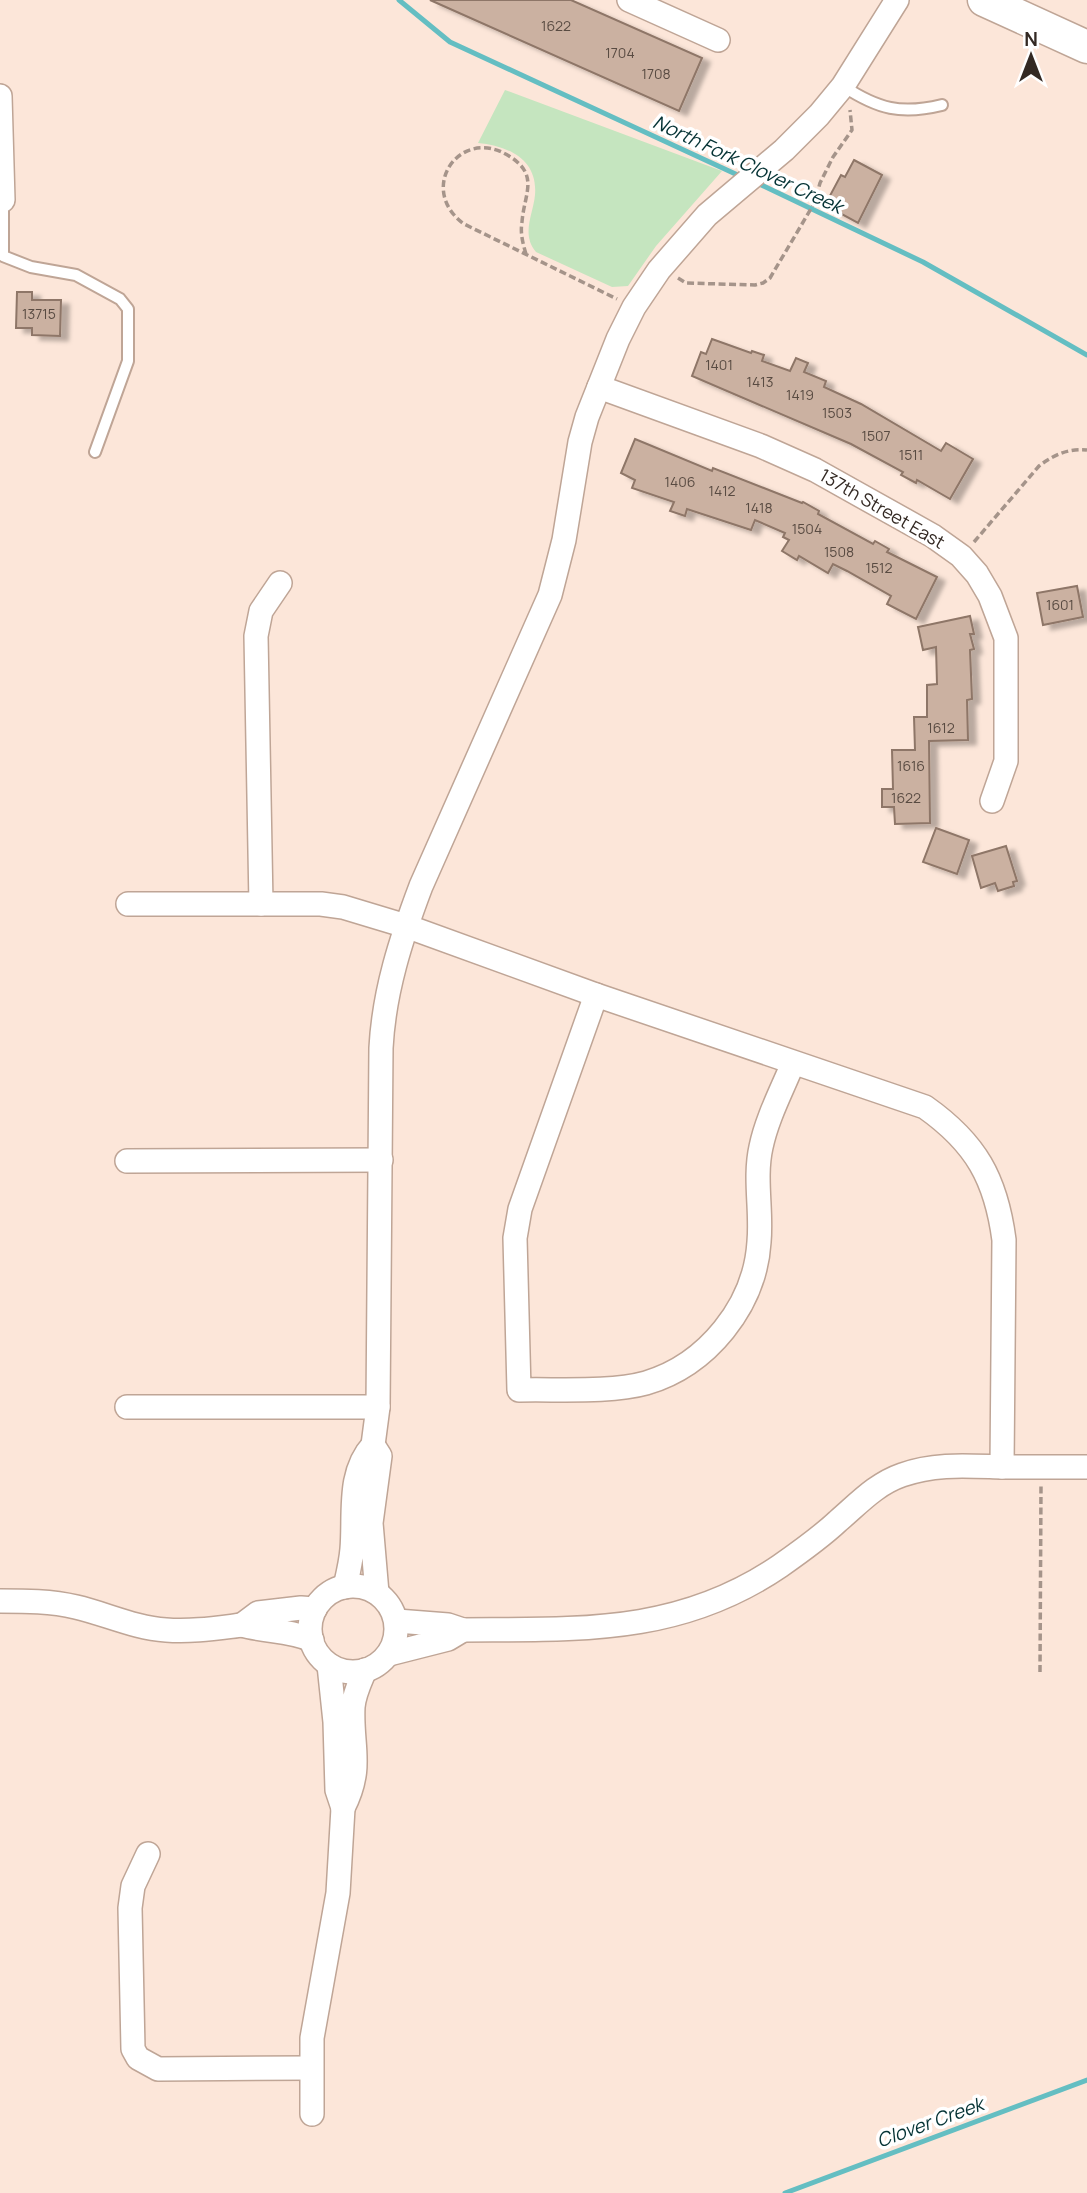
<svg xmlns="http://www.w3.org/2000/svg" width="1087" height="2193" font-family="Manrope,sans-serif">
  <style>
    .green { fill: #c5e5bf }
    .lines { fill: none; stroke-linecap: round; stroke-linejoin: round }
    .stream { stroke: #64bec2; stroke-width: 5 }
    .building { fill: #cbb1a1; stroke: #8e7667; stroke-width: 2; filter: url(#shadow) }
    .lane-casing { stroke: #bfa596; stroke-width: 14 }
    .street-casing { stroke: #bfa596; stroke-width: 26 }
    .secondary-casing { stroke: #bfa596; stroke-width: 35 }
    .path { stroke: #a5948a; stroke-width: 3.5; stroke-dasharray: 7 3.5; stroke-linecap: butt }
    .lane { stroke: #fff; stroke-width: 10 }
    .street { stroke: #fff; stroke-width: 23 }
    .secondary { stroke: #fff; stroke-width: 32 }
    .labels { text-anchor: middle; stroke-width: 7; stroke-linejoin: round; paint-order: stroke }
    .number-label { font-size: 14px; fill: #594b42 }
    .street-label { font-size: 18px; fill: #332923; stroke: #fff }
    .water-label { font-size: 19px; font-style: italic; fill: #043234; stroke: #fff }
  </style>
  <defs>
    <filter id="shadow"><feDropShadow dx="8" dy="4.5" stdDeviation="2" flood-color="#0004"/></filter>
  </defs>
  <rect width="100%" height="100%" fill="#fce6d9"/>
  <!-- green -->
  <path class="green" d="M505 90 722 171 656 246 628 286 612 287 536 252C521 234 533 215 535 195 538 159 508 146 478 143Z"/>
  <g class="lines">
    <!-- stream -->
    <g class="stream">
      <path d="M399 0 450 42 742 177"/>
      <path d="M755 182 923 262 1087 355"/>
      <path d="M785 2193 1087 2080"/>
    </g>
  </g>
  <!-- building -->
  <g class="building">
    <path d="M430 0H571L702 58 679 111Z"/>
    <path d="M854 160 882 175 858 223 825 205 841 175 845 177Z"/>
    <path d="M17 292H32V300H61L60 336 32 335V328H16Z"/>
    <path d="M712 339 751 353 752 351 764 355 762 361 790 371 796 358 808 363 804 372 826 381 824 387 861 404 941 451 946 443 973 459 950 499 917 480 916 483 901 475 903 472 851 444 692 376 701 352 706 354Z"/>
    <path d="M635 439 712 471 713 468 802 503 803 502 819 511 818 514 873 544 875 541 889 549 887 552 937 577 916 619 887 604 891 596 847 571 833 564 828 573 799 556 797 560 782 551 789 540 783 537 785 533 755 520 751 530 687 509 685 516 670 511 674 502 632 488 635 480 621 473Z"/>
    <path d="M1077 586 1083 617 1043 625 1037 593Z"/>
    <path d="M970 616 974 634H970L974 649 970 650 972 699 967 700 968 740 929 741 930 823 895 824 894 807H882V789H893L892 750H915L914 717H927V685L937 684 936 647 923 650 918 627Z"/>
    <path d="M936 828 969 840 957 874 923 862Z"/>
    <path d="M1006 846 1017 881 1013 882 1014 886 998 891 995 883 981 888 972 856Z"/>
  </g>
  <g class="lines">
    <defs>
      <g id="lane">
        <path d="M843 86C878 109 901 115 942 105"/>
        <path d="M3 200V256L31 267 76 275 120 299 128 309V361L95 452"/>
      </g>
      <g id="street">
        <path d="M629 0 718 40"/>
        <path d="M0 96 3 200"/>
        <path d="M599 387 761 446 815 470 933 536 961 556 977 574 990 596 1006 638V761L992 801"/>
        <path d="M128 904H321L343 907 406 926 596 995 925 1107C976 1143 996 1179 1004 1240L1002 1467"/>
        <path d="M261 904 256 636 261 611 280 583"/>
        <path d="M596 995 520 1209 515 1238 519 1390C557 1389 610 1393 646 1383 707 1365 755 1306 759 1242 762 1211 754 1178 761 1147 767 1118 782 1090 793 1063"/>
        <path d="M127 1161 381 1160"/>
        <path d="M127 1407H378"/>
        <path d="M373 1445 378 1407 381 1048C384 991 401 939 421 886L550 595 564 540 580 442 587 417 618 339 634 307 659 270 707 215 784 150 819 115 843 86 897 0"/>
        <circle cx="353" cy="1629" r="43"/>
        <path d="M345 1587C348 1574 351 1562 352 1549 355 1515 347 1473 373 1445L380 1456 371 1523 377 1593"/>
        <path d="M0 1601C25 1601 51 1601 76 1607 106 1614 135 1628 166 1630 192 1632 217 1628 242 1625"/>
        <path d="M463 1630C579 1629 679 1635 780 1566 800 1552 820 1538 838 1521 859 1503 876 1484 902 1475 935 1463 968 1466 1002 1467 1030 1467 1059 1467 1087 1467"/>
        <path d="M312 1640C289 1630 266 1632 242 1625L258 1613 301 1608 315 1609"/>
        <path d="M389 1654 448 1639 463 1630 448 1625 397 1621"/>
        <path d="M329 1665 335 1722 337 1790 343 1808C364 1767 351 1747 353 1707 354 1694 360 1682 365 1670"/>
        <path d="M148 1854 133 1886 130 1908 133 2049 138 2058 158 2069 311 2068"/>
        <path d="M312 2114V2038L338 1893 343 1808"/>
      </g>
      <path id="secondary" d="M984 0 1087 47"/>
    </defs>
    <!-- lane casing -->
    <use href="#lane" class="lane-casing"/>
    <!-- street casing -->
    <use href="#street" class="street-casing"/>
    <!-- secondary casing -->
    <use href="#secondary" class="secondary-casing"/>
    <!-- path -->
    <g class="path">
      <path d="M526 254C523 244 520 233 522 222 524 194 540 175 509 156 460 125 416 189 464 224L617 299"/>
      <path d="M678 278 686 283 755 285 763 283 770 278 815 202 820 183 833 157 852 130 850 110"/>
      <path d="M974 542 1039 466C1053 455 1069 448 1087 450"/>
      <path d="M1040 1672 1041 1486"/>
    </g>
    <!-- lane -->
    <use href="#lane" class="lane"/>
    <!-- street -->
    <use href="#street" class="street"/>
    <!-- secondary -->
    <use href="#secondary" class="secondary"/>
  </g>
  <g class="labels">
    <!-- number labels -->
    <g class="number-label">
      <text x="556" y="31">1622</text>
      <text x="620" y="58">1704</text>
      <text x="656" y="79">1708</text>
      <text x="39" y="319">13715</text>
      <text x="719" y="370">1401</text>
      <text x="760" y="387">1413</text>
      <text x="800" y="400">1419</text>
      <text x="837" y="418">1503</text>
      <text x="876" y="441">1507</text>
      <text x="911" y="460">1511</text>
      <text x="680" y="487">1406</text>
      <text x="722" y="496">1412</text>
      <text x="759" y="513">1418</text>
      <text x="807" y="534">1504</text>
      <text x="839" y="557">1508</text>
      <text x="879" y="573">1512</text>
      <text x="1060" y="610">1601</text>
      <text x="941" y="733">1612</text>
      <text x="911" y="771">1616</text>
      <text x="906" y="803">1622</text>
    </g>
    <!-- street labels -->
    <g class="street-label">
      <text transform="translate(882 509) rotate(30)" y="6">137th Street East</text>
    </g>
    <!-- water labels -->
    <g class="water-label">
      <text transform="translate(748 164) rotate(25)" y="7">North Fork Clover Creek</text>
      <text transform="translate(930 2122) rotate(-20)" y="7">Clover Creek</text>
    </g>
  </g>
  <!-- north arrow -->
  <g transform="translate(1031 56)" stroke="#ffffff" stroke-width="5" paint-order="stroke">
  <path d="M0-5L12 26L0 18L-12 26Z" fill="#332923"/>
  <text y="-10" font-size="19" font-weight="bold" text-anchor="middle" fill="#332923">N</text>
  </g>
</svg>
